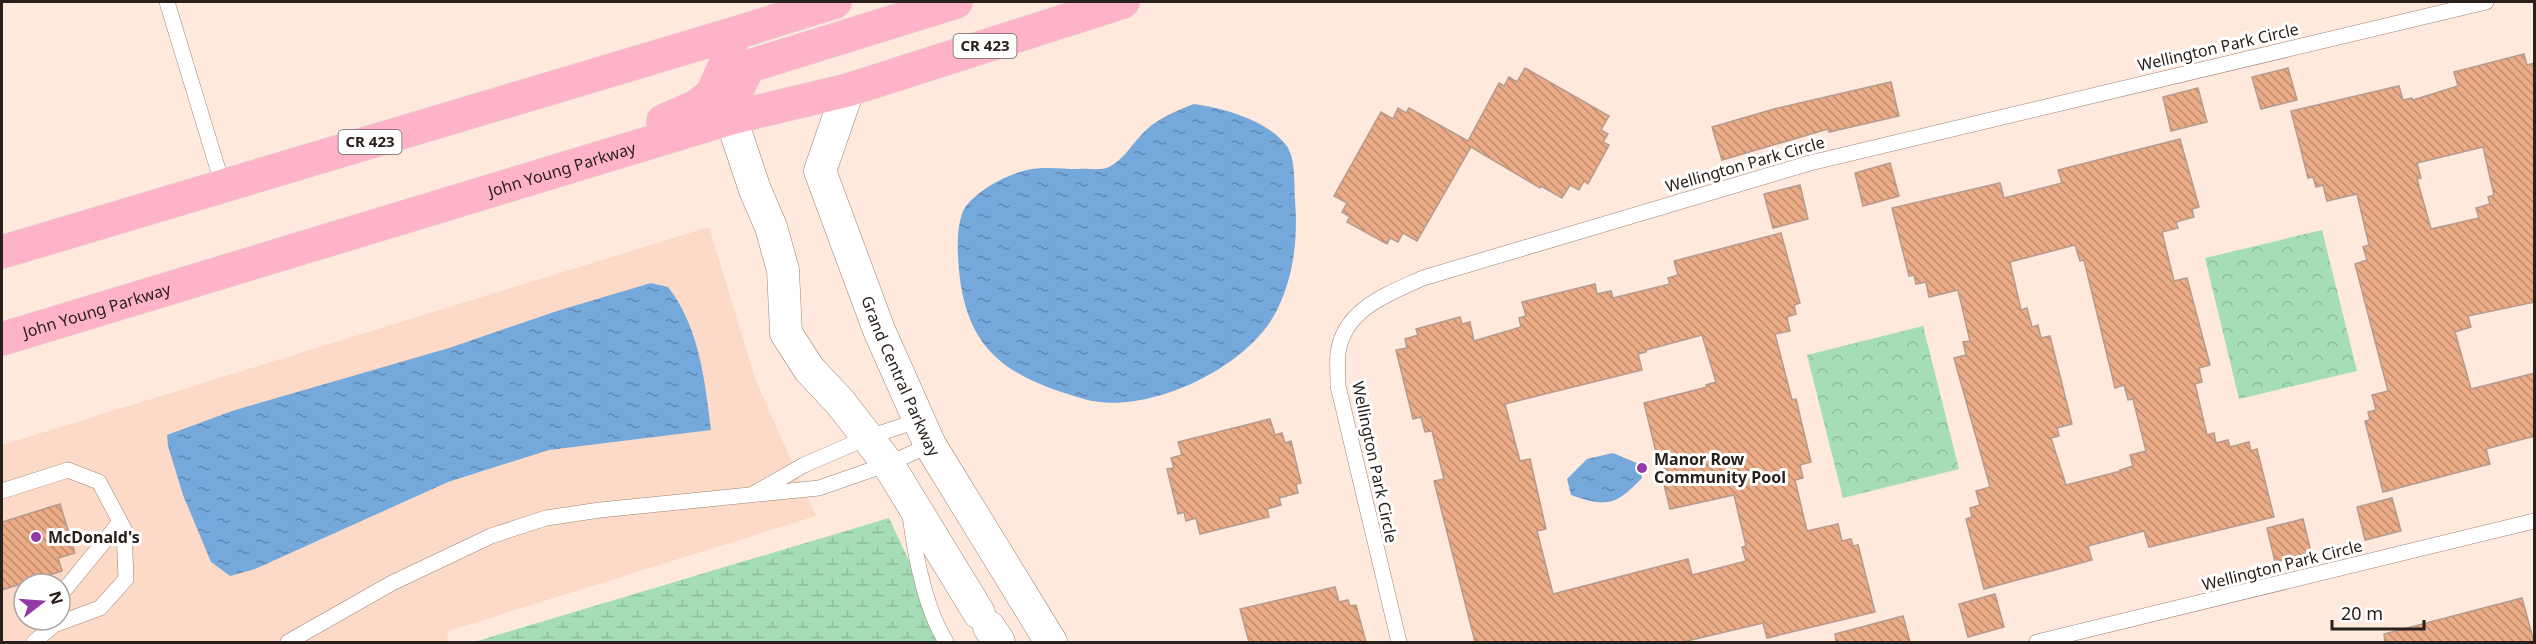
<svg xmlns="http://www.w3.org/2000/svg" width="2536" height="644" font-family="'Noto Sans',sans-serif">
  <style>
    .built { fill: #fddac7; fill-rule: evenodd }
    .wetland { fill: url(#wetland-marsh) }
    .park { fill: url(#park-crowns) }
    .water { fill: url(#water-ripples) }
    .building { fill: url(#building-back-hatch); stroke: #b49b8d; stroke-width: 1.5; fill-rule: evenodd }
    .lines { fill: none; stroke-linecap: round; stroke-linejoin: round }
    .service-casing { stroke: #9b8274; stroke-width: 16 }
    .minor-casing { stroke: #9b8274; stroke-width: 33 }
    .trunk-casing { stroke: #d9d7d6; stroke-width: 34 }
    .service { stroke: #fff; stroke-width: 15 }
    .minor { stroke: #fff; stroke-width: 32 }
    .trunk { stroke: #ffb3c8; stroke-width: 33 }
    .poi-dot { fill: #933aa6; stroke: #fff; stroke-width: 2 }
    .labels { text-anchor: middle; stroke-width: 6; stroke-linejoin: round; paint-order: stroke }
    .shield { fill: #fff; stroke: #6a635f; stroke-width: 1.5 }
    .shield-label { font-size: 15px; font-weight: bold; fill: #2a201b }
    .street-label { font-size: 16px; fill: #2a201b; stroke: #fff }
    .poi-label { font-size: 16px; font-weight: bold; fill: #2a201b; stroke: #fff; text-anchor: start }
  </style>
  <defs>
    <pattern id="wetland-marsh" width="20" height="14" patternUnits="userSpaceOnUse" patternTransform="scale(1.5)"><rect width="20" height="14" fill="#a4ddb6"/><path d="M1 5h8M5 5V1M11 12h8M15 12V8" fill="none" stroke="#8dbd9c"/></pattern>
    <pattern id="park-crowns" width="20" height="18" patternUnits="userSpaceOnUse" patternTransform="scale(1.5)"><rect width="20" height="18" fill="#a4ddb6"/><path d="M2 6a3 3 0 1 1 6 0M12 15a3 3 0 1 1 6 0" fill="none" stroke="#8dbd9c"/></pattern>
    <pattern id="water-ripples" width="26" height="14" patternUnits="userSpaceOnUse" patternTransform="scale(1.5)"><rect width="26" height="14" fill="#75a9db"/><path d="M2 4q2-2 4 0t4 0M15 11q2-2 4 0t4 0" fill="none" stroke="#6089b1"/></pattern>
    <pattern id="building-back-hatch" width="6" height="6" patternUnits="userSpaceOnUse" patternTransform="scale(1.5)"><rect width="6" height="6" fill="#ecab87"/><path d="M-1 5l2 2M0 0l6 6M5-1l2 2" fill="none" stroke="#bf8b6e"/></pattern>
  </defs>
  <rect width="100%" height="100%" fill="#ffe9dd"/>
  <!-- built -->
  <path class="built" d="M709 227 756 381 816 516 448 631 447 642H2V445ZM24 584H60V620H24Z"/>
  <!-- wetland -->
  <path class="wetland" d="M889 518 947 642H474Z"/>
  <!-- park -->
  <g class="park">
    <path d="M2322 230 2357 371 2239 399 2205 258Z"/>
    <path d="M1923 326 1959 469 1843 498 1807 355Z"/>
  </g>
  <!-- water -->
  <g class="water">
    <path d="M1194 104C1223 108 1267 120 1286 145 1296 158 1294 184 1295 200 1298 238 1294 276 1277 310 1249 368 1146 417 1084 399 1002 376 962 347 958 256 957 243 958 216 966 206 980 189 1006 175 1027 170 1043 166 1062 169 1078 169 1087 168 1101 171 1109 167 1125 159 1133 142 1145 131 1160 117 1176 111 1194 104Z"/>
    <path d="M651 283 668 287C699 326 705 381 711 430L549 450 448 482 255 569 230 576 211 562 183 495 168 446 167 435 232 411 449 348 560 310Z"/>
    <path d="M1613 453 1639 464 1642 478C1616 505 1607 508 1571 495L1567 479 1587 459Z"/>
  </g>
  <!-- building -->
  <g class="building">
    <path d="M2524 54 2527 65 2535 63V302L2468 316 2471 327 2455 332 2471 389 2535 373V436L2486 449 2490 464 2383 492 2365 421 2370 420 2368 412 2376 410 2372 395 2388 391 2355 264 2367 260 2363 247 2369 245 2357 194 2327 201 2323 185 2316 187 2313 177 2308 178 2291 111 2399 86 2403 100 2412 98 2413 100 2458 86 2454 72ZM2483 147 2494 195 2488 197 2490 204 2476 208 2479 218 2431 229 2417 179 2421 178 2417 163Z"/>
    <path d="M1525 68 1609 116 1601 130 1608 134 1603 142 1609 145 1588 184 1584 181 1579 190 1570 185 1562 198 1541 186 1540 188 1471 147 1417 241 1403 233 1398 242 1390 238 1387 244 1347 222 1350 217 1342 212 1347 203 1334 196 1381 112 1393 119 1398 108 1406 113 1409 108 1468 141 1499 83 1504 86 1509 77 1517 82Z"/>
    <path d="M2288 68 2297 100 2261 109 2252 77Z"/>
    <path d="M1891 82 1899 116 1829 132 1828 129 1722 160 1712 127 1774 109Z"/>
    <path d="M2198 88 2207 122 2171 131 2163 97Z"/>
    <path d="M2180 139 2199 207 2192 209 2194 217 2176 222 2178 228 2162 232 2174 281 2187 278 2210 365 2199 368 2202 382 2195 384 2207 435 2214 433 2216 443 2228 440 2230 447 2249 442 2251 451 2257 449 2274 517 2149 547 2144 531 2088 546 2092 560 1984 589 1966 519 1972 517 1970 508 1980 505 1976 491 1990 487 1954 358 1966 355 1963 342 1970 341 1958 290 1929 297 1926 282 1916 284 1914 275 1909 276 1892 208 2000 183 2004 198 2062 183 2058 170ZM2075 245 2080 261 2084 260 2115 388 2124 385 2128 400 2133 399 2146 451 2130 455 2133 466 2120 470 2121 471 2066 485 2051 438 2059 436 2057 428 2072 424 2050 336 2041 338 2038 325 2032 327 2027 308 2021 310 2010 262Z"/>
    <path d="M1890 163 1899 196 1863 206 1855 173Z"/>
    <path d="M1800 185 1808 219 1773 228 1764 194Z"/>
    <path d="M1781 233 1800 303 1794 305 1796 314 1787 317 1790 331 1775 334 1792 400 1796 399 1811 462 1800 465 1803 478 1795 480 1807 531 1838 524 1842 541 1851 539 1853 546 1858 545 1875 612 1767 638 1763 623 1683 642H1475L1434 481 1444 479 1432 431 1425 432 1421 417 1413 419 1396 350 1407 348 1405 339 1418 335 1416 329 1460 317 1462 324 1470 322 1474 341 1521 327 1519 318 1526 316 1522 302 1595 284 1597 294 1611 291 1613 298 1670 284 1668 278 1678 275 1674 261ZM1702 335 1716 382 1706 385 1707 387 1644 403 1670 509 1734 495 1746 546 1742 547 1746 561 1692 575 1688 559 1553 594 1537 531 1546 529 1530 459 1520 461 1505 404 1642 370 1638 354 1646 352V350Z"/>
    <path d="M1270 419 1275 435 1282 433 1285 443 1291 441 1301 483 1296 484 1298 493 1279 498 1281 505 1267 509 1269 517 1200 534 1196 518 1186 521 1184 512 1178 514 1167 469 1174 468 1171 458 1182 455 1178 442Z"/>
    <path d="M2392 498 2401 531 2365 540 2357 507Z"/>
    <path d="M60 504 75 553 58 558 62 571 2 590V522Z"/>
    <path d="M2303 519 2311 552 2275 562 2267 528Z"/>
    <path d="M1335 587 1339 602 1348 600 1350 606 1356 605 1366 642H1249L1240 609Z"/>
    <path d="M1995 594 2004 627 1968 637 1959 604Z"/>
    <path d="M2522 598 2534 642H2385L2384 634Z"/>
    <path d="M1903 616 1910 642H1836L1835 634Z"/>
  </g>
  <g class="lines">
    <defs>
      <g id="service">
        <path d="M167 2 223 186"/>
        <path d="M2 491 68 470 99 482 124 529 126 579 100 608 54 625 34 642"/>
        <path d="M753 494 804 465 866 438 920 420"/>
        <path d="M910 515C915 555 925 608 946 642"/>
        <path d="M60 601 62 593 120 522"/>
        <path d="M288 642 392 583 491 536 546 518 600 510 819 488 888 464 930 445"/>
        <path d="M1399 642 1338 386C1338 375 1337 363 1338 353 1344 309 1388 294 1423 278L1810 163 2486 2"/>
        <path d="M2037 642 2534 521"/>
      </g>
      <g id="minor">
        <path id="s1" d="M848 90 820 171 879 330 930 445 1051 642"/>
        <path d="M731 118 755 190 771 227 783 270 786 333 809 369 840 402 888 464 979 613"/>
        <path d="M989 627 999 642"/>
      </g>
      <g id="trunk">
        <path d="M731 118C735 99 738 82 750 66L956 2"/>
        <path d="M663 121 697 106 712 94 731 51"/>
        <path d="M2 252 739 32 835 2"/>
        <path id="s2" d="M2 339 731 118 848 90 1123 2"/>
      </g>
    </defs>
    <!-- service casing -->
    <use href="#service" class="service-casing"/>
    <!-- minor casing -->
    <use href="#minor" class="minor-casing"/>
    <!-- trunk casing -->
    <use href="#trunk" class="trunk-casing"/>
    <!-- service -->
    <use href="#service" class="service"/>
    <!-- minor -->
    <use href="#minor" class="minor"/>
    <!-- trunk -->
    <use href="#trunk" class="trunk"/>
  </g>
  <!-- markers -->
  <g class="poi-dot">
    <circle cx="1642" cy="468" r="6"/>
    <circle cx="36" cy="537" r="6"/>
  </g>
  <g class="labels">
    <!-- shield labels -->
    <g class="shield">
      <rect x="953.5" y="34" width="63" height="24" rx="4.5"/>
      <rect x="338.5" y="130" width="63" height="24" rx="4.5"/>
    </g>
    <g class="shield-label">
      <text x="985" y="51">CR 423</text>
      <text x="370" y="147">CR 423</text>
    </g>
    <!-- street labels -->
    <g class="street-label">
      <text transform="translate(2218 47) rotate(-13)" y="6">Wellington Park Circle</text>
      <text transform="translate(1745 164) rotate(-16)" y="6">Wellington Park Circle</text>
      <text dy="6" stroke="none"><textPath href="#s2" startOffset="585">John Young Parkway</textPath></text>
      <text dy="6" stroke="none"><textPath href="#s2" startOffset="99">John Young Parkway</textPath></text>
      <text dy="6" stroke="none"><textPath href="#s1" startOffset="306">Grand Central Parkway</textPath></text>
      <text transform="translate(1375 462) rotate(78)" y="6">Wellington Park Circle</text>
      <text transform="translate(2282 565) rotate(-14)" y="6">Wellington Park Circle</text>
    </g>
    <!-- poi labels -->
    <g class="poi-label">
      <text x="1654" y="465">Manor Row<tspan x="1654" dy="18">Community Pool</tspan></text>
      <text x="48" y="543">McDonald's</text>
    </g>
  </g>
  <!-- border -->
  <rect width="2536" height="644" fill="none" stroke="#2a201b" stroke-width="6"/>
  <!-- north arrow -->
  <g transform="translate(42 602) rotate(73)"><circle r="28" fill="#ffffff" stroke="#aaa6a4" stroke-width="1.5"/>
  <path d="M0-4.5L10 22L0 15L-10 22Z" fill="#933aa6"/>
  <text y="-9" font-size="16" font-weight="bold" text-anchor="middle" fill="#2a201b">N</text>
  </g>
  <!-- scale -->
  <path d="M2332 620v9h92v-9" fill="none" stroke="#2a201b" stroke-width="3"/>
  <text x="2341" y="620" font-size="18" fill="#2a201b" stroke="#ffffff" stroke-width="4.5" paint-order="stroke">20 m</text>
</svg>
